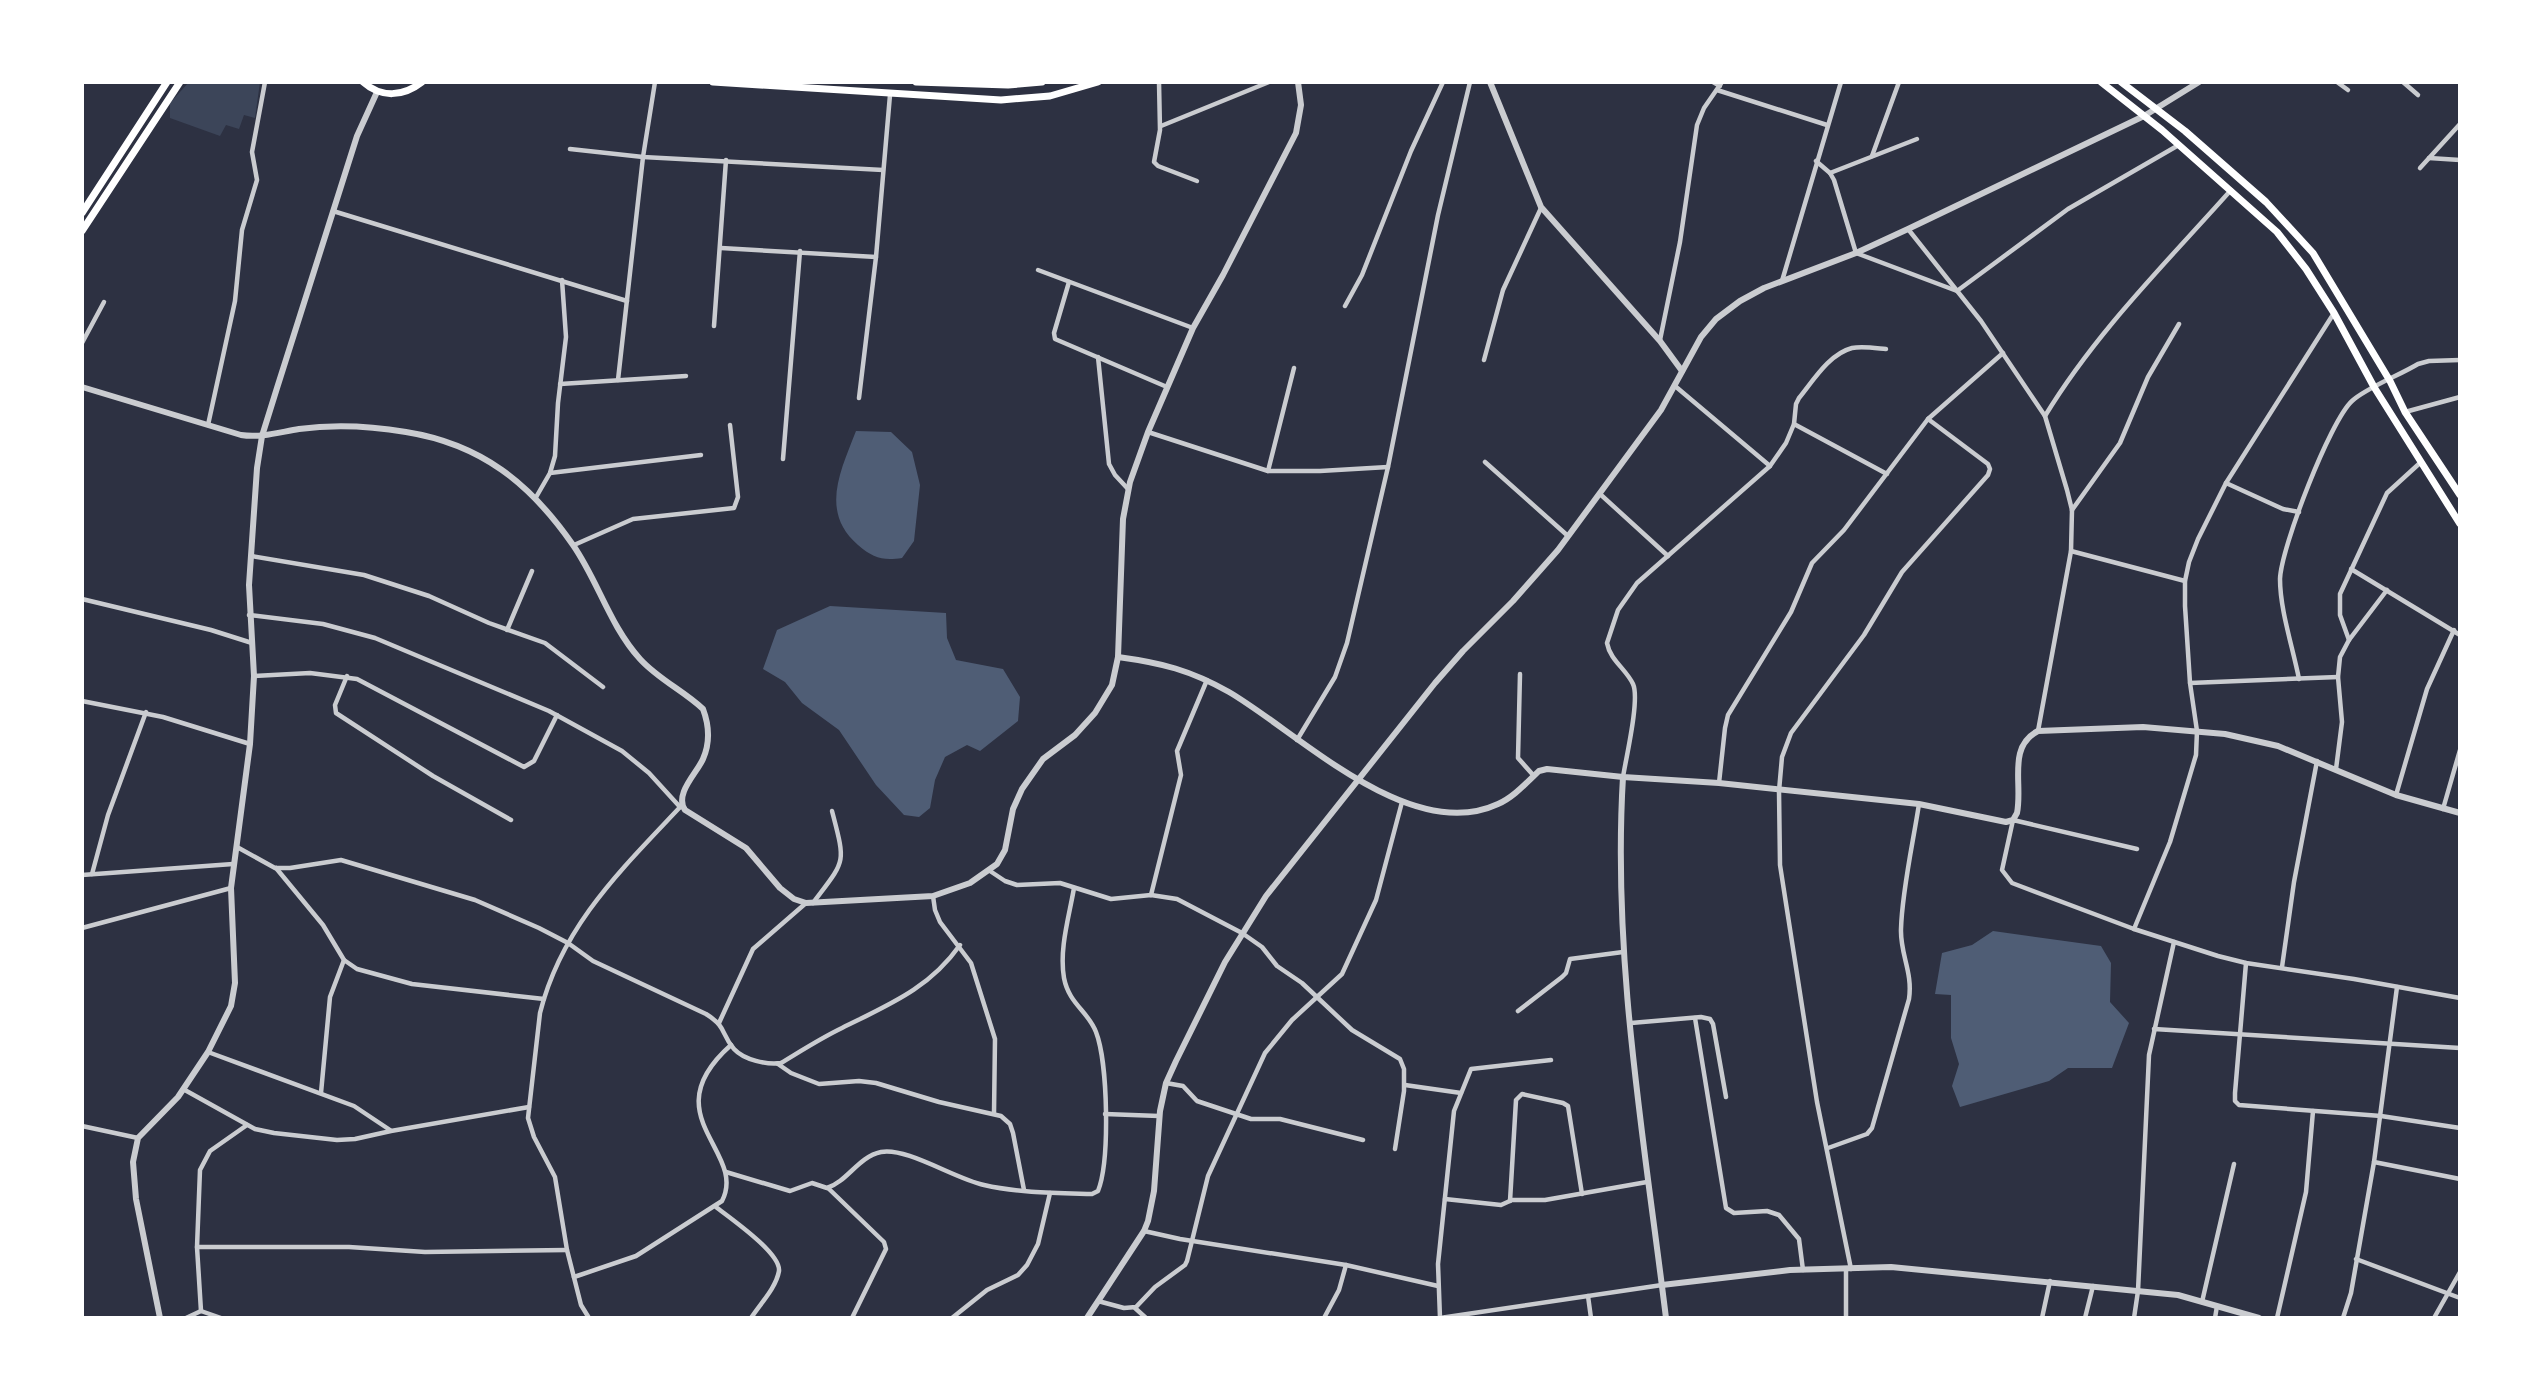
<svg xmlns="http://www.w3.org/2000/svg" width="2542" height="1400" font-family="Montserrat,sans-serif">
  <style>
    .green { fill: #3c4559 }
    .water { fill: #4f5d75 }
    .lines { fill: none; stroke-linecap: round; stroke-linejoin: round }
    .minor { stroke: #caccd0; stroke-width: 4.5 }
    .tertiary { stroke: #caccd0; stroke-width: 6 }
    .primary { stroke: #fff; stroke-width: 7 }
  </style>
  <rect width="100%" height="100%" fill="#2d3142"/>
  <!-- green -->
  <path class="green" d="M189 82H260L255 118 244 115 239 129 226 125 220 136 170 118V103Z"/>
  <!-- water -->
  <g class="water">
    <path d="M856 431 891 432 912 452 920 485 914 541 902 558C883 561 873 558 858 545 820 512 840 472 856 431Z"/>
    <path d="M830 606 946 613 947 638 956 660 1003 669 1020 697 1018 721 980 751 967 745 945 757 935 780 930 808 919 817 904 815 876 785 839 730 802 703 785 682 763 669 777 630Z"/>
    <path d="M1993 931 2101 946 2111 963 2110 1002 2129 1023 2112 1068H2068L2049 1081 1960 1107 1952 1086 1959 1064 1951 1038V995L1935 994 1942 953 1972 945Z"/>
  </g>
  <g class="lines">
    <!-- minor -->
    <g class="minor">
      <path d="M1159 82 1160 130 1154 162 1158 166 1197 181"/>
      <path d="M1713 82 1720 86"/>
      <path d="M2337 82 2348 90"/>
      <path d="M2403 82 2418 95"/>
      <path d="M1717 90 1827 125"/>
      <path d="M1161 126 1269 82"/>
      <path d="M570 149 643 157 883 170"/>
      <path d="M1872 156 1899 82"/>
      <path d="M2429 158 2460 160"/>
      <path d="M1816 161 1830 173 1834 180 1856 253 1957 291 2068 209 2177 146"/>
      <path d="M2420 168 2460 124"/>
      <path d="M1830 173 1917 139"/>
      <path d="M333 211 627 301"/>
      <path d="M1908 229 1981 321 2045 416 2067 490 2072 510 2071 551 2038 731"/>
      <path d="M721 248 876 257"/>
      <path d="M1038 270 1193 328"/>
      <path d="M1782 281 1841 82"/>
      <path d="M1069 282 1054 333 1055 339 1167 387"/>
      <path d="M1345 306 1362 275 1411 151 1443 82"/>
      <path d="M714 326 726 160"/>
      <path d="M1660 340 1680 242 1697 125 1704 108 1722 82"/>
      <path d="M82 343 104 302"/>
      <path d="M1098 357 1109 464 1115 475 1128 489"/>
      <path d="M1484 360 1503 290 1541 208"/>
      <path d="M618 380 643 157 655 82"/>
      <path d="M560 384 686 376"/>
      <path d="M1675 386 1770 466"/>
      <path d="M859 398 876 257 890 95"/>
      <path d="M2405 412 2460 397"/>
      <path d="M2045 416C2096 332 2166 263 2231 190"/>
      <path d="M1794 424 1796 404 1799 398C1813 381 1829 354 1852 348 1862 346 1875 348 1886 349"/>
      <path d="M208 425 235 301 242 230 257 180 252 152 265 82"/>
      <path d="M1148 432 1268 471H1320L1388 467"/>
      <path d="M783 459 800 251"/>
      <path d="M1485 462 1568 536"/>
      <path d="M1268 471 1294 368"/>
      <path d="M550 473 701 455"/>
      <path d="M2226 483 2283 509 2299 512"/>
      <path d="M1600 494 1668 556"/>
      <path d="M535 499 550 473 555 456 558 403 566 337 562 280"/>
      <path d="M2072 510 2120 443 2148 377 2179 324"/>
      <path d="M574 545 633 519 734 508 738 497 730 425"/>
      <path d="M2071 551 2185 581"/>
      <path d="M251 556 364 575 429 596 489 623 545 643 603 687"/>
      <path d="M2351 569 2460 635"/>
      <path d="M82 599 211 630 252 643"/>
      <path d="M249 615 323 624 375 638 549 711 622 751 649 773 680 807"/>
      <path d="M507 630 532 571"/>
      <path d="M2349 640 2340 615V594L2387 493 2421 462"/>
      <path d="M1520 674 1518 758 1534 776"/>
      <path d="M254 676 310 673 357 679 524 767 534 761 557 715"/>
      <path d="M347 676 335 705 336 713 433 776 511 820"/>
      <path d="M2299 679C2293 648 2280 610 2280 579 2281 548 2330 421 2352 401 2366 388 2400 375 2418 364L2429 361 2460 360"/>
      <path d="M2190 683 2338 677"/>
      <path d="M82 701 163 717 250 744"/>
      <path d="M1297 740 1335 677 1347 643 1388 467 1438 215 1470 82"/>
      <path d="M2336 769 2342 722 2338 677 2340 657 2349 640 2387 590"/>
      <path d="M1623 777C1626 758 1640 699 1633 684 1626 669 1610 660 1607 643L1618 610 1637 583 1770 466 1786 443 1794 424 1887 474"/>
      <path d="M1719 783 1725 728 1728 715 1791 612 1812 563 1844 530 1928 419"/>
      <path d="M2396 795 2427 689 2454 630"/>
      <path d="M2443 809 2460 750"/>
      <path d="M237 847 275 868H290L341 860 475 900 539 928 568 943 593 961 706 1014C728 1028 720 1033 734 1049 744 1060 767 1065 781 1063 801 1051 821 1038 842 1028 888 1005 929 989 960 945"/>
      <path d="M2137 849 2013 820 2002 870 2012 883 2134 929 2170 842 2196 755 2197 731 2190 683 2185 606V581L2189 562 2198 539 2226 483 2334 313"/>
      <path d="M276 868 323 925 344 960 357 969 412 984 544 999"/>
      <path d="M990 871 1005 881 1017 885 1060 883 1111 899 1151 895 1177 899 1242 933 1262 947 1277 966 1302 983 1352 1030 1400 1059 1404 1069V1091L1395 1149"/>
      <path d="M92 874 108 815 146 712"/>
      <path d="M82 875 233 864"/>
      <path d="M1151 895 1181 775 1177 751 1207 680"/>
      <path d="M933 896 935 910 940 922 971 963 995 1039 994 1113"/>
      <path d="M813 903C846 859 846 865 832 811"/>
      <path d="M82 928 231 888"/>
      <path d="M2134 929 2218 956 2246 963 2354 979 2460 998"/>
      <path d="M2246 963 2235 1093V1101L2239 1105 2381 1116 2460 1128"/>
      <path d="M2282 967 2294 882 2317 761"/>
      <path d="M1518 1011 1562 977 1566 973 1570 959 1623 952"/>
      <path d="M1695 1018 1726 1208 1734 1213 1767 1211 1779 1215 1799 1239 1803 1270"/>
      <path d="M719 1023 753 949 806 903"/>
      <path d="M1631 1023 1701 1017 1710 1019 1713 1024 1726 1097"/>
      <path d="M2154 1029 2460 1048"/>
      <path d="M208 1052 354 1106 390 1130"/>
      <path d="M778 1064 791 1073 819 1084 859 1081 876 1083 939 1102 1001 1116 1010 1124 1013 1133 1024 1190"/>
      <path d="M1166 1083 1183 1086 1197 1101 1251 1119H1280L1363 1140"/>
      <path d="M1405 1085 1461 1093"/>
      <path d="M183 1089 255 1129 274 1133 337 1140 355 1139 391 1131 529 1107"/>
      <path d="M321 1093 330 997 344 960"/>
      <path d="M1105 1114 1159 1116"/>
      <path d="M82 1126 138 1138"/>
      <path d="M1828 1148 1867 1134 1872 1128 1909 999C1913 972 1900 954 1901 929 1902 891 1913 843 1919 804"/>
      <path d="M2374 1162 2460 1179"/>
      <path d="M726 1172 790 1191 812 1183 827 1188C848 1181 858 1157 881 1152 907 1147 955 1179 984 1185 1019 1193 1056 1193 1092 1194L1098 1191C1110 1161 1108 1063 1096 1032 1088 1011 1069 1004 1064 978 1059 949 1069 917 1074 888"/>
      <path d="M828 1188 884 1242 886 1249 852 1318"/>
      <path d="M1445 1199 1501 1205 1512 1200H1545L1647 1182"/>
      <path d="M1510 1201 1516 1100 1522 1094 1563 1103 1568 1106 1582 1194"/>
      <path d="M716 1207C730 1218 781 1253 779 1271 776 1288 760 1304 751 1318"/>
      <path d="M1144 1231 1180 1239 1346 1265 1438 1286"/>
      <path d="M197 1247H349L425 1252 567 1250"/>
      <path d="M2356 1259 2460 1298"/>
      <path d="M1846 1269V1318"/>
      <path d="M1851 1269 1817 1102 1780 865 1779 791 1782 757 1791 733 1864 635 1902 572 1988 475 1990 469 1988 464 1928 419 2003 353"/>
      <path d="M574 1277 636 1256 722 1201C748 1151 651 1116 731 1045"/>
      <path d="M1588 1296 1591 1318"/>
      <path d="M1098 1301 1124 1308 1136 1307 1155 1287 1185 1265 1187 1261 1208 1176 1265 1053 1292 1020 1342 974 1376 900 1402 802"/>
      <path d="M2202 1302 2234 1164"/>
      <path d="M1135 1308 1146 1318"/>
      <path d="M201 1311 197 1247 200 1170 210 1151 247 1125"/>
      <path d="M186 1318 201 1311 221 1318"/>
      <path d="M589 1318 581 1305 567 1250 555 1177 534 1137 528 1118 540 1013C562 925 623 868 682 805"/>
      <path d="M952 1318 987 1290 1018 1275 1027 1265 1038 1244 1050 1193"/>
      <path d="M1324 1318 1339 1290 1346 1265"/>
      <path d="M1440 1318 1438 1264 1454 1111 1471 1069 1551 1060"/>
      <path d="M1440 1318 1662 1285"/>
      <path d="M2042 1318 2050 1281"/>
      <path d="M2085 1318 2093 1286"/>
      <path d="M2134 1318 2138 1291 2149 1055 2174 942"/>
      <path d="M2215 1318 2217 1306"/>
      <path d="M2277 1318 2306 1192 2313 1111"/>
      <path d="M2343 1318 2351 1293 2374 1162 2397 987"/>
      <path d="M2434 1318 2460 1272"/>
    </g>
    <!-- tertiary -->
    <g class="tertiary">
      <path d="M1490 82 1541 207 1660 341 1682 371"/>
      <path d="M82 387 241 435C261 438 280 432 299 429 334 424 371 426 406 432 481 444 530 483 573 545 598 581 610 626 640 659 658 679 684 691 703 709 709 725 710 743 703 759 697 773 674 794 685 810L746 848 780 888 794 899 806 903 933 896 970 883 997 864 1005 850 1013 809 1022 789 1043 759 1075 735 1095 713 1112 685 1118 657 1123 519 1130 482 1148 432 1193 328 1223 275 1296 133 1301 105 1298 82"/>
      <path d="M1118 657C1162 663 1190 670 1229 692 1299 733 1410 845 1498 804 1514 797 1527 782 1539 771L1547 769 1623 777 1719 783 1919 804 2006 822 2013 820 2017 813C2023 784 2007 747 2038 731L2143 727 2225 734 2278 746 2396 795 2460 813"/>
      <path d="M1623 777C1612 958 1644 1139 1666 1318"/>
      <path d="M1662 1285 1790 1270 1891 1267 2178 1295 2259 1318"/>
      <path d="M160 1318 136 1199 133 1162 138 1138 178 1097 208 1052 231 1006 235 983 231 888 250 744 254 676 249 585 257 468 262 436 277 388 357 136 377 92"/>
      <path d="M1087 1318 1144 1231 1148 1221 1154 1191 1160 1111 1166 1083 1176 1061 1225 962 1266 896 1435 683 1463 651 1513 601 1558 550 1661 410 1701 337 1716 319 1740 301 1764 288 1856 253 1908 229 2144 116 2199 82"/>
    </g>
    <!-- primary -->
    <g class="primary">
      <path d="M363 82C381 98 403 97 422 82"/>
      <path d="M713 82 1001 100 1050 96 1098 82"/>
      <path d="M916 82 1008 85 1042 82"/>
      <path d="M2101 82 2162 130 2277 232 2306 269 2334 313 2374 387 2460 524"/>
      <path d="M2121 82 2185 131 2266 202 2313 253 2390 381 2405 412 2460 495"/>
      <path d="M82 213 167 82"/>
      <path d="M82 231 180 82"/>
    </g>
  </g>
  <!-- border -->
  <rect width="2542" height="1400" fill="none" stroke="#ffffff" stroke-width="168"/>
</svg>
